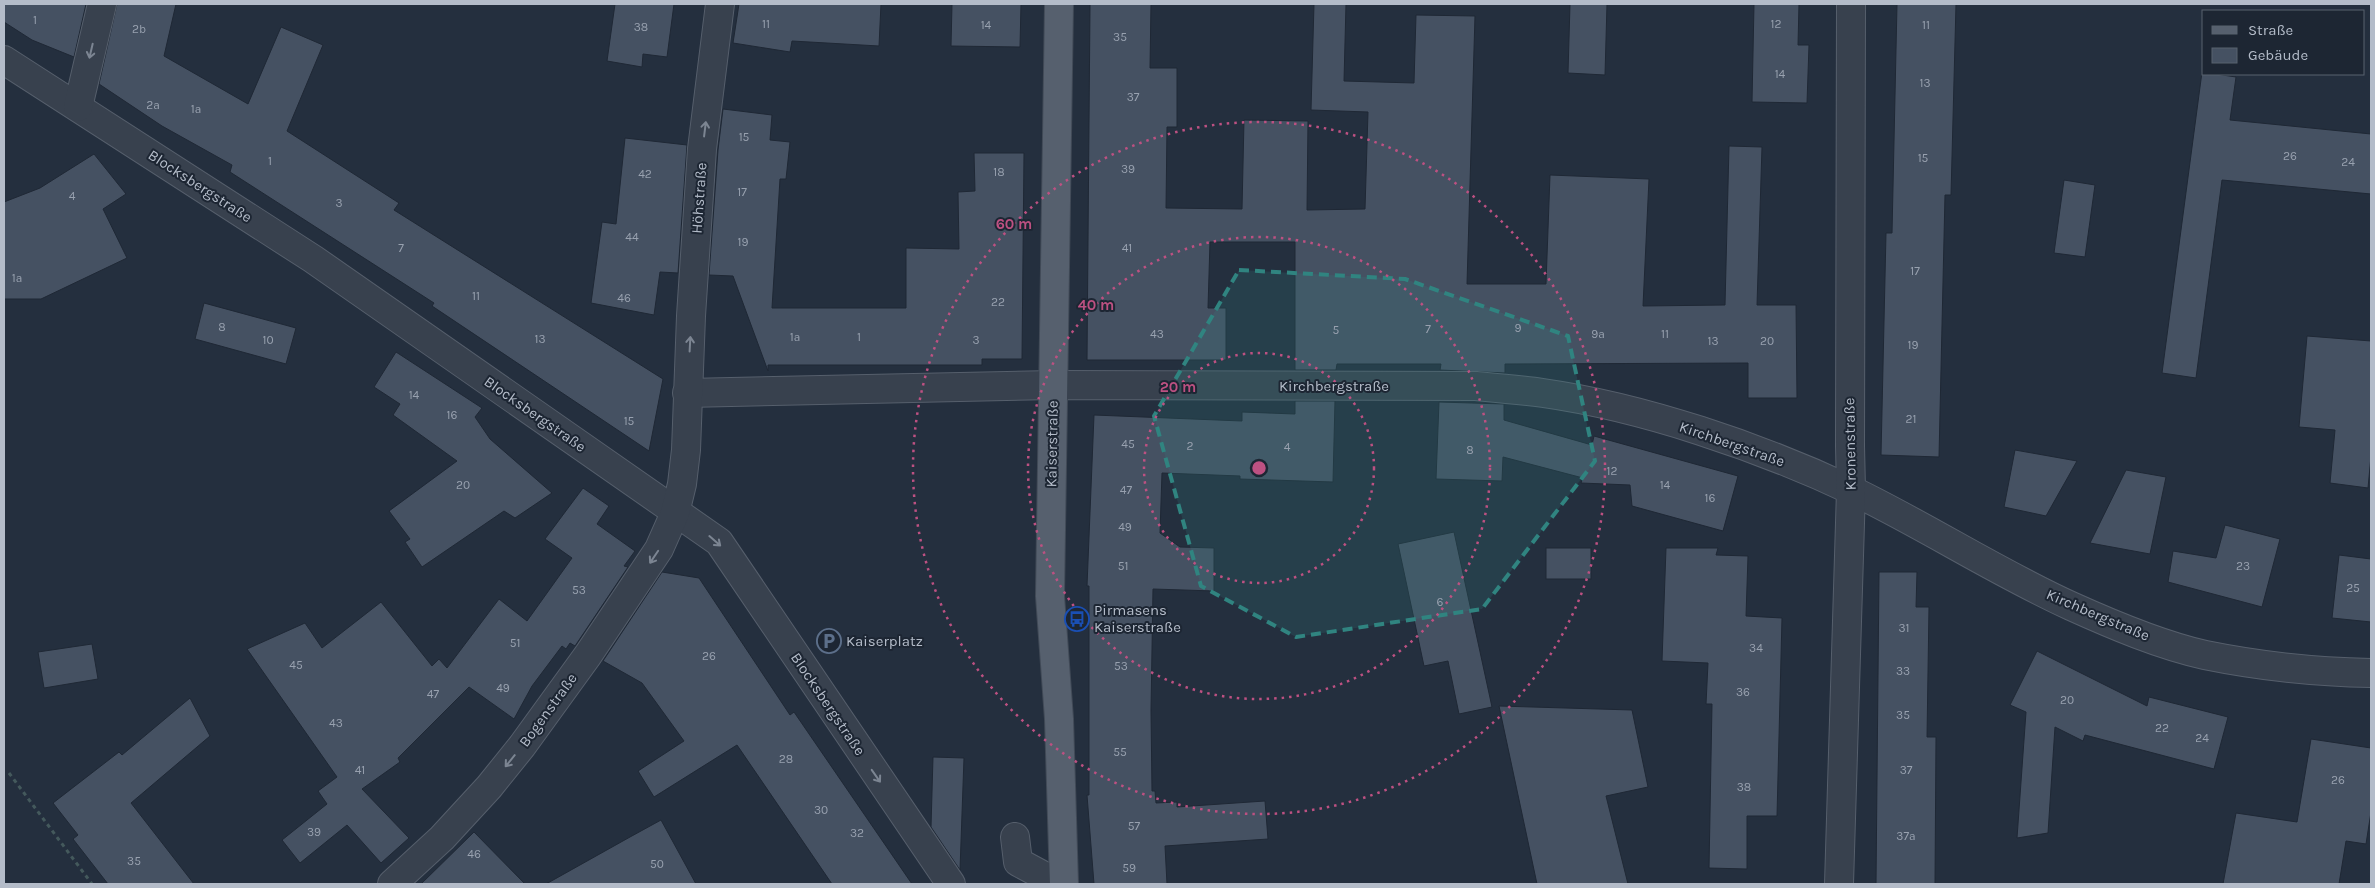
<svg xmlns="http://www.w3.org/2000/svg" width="2375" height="888" font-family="Karla,sans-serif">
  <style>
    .building { fill: #455162; stroke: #1f2835 }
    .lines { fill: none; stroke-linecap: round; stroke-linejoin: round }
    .minor-casing { stroke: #565f6c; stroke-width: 30 }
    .major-casing { stroke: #414a57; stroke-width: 30 }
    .path { stroke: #44595c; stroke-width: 3; stroke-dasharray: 4 4; stroke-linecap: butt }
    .minor { stroke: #38414e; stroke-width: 28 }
    .major { stroke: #56606e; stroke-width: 28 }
    .oneway { stroke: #7c8592 }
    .marked { fill: #308480; fill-opacity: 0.2; stroke: #308480; stroke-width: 4; stroke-dasharray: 10 6; stroke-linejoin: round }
    .ring { fill: none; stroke: #bd5182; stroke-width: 2.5; stroke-dasharray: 2.5 5 }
    .labels { text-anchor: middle; stroke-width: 4; stroke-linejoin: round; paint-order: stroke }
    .number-label { font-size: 12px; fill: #98a1af }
    .street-label { font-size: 15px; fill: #b4bcc9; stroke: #1d2633 }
    .poi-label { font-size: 15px; fill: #b4bcc9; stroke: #1d2633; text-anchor: start }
    .centre { fill: #bd5182; stroke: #1d2633; stroke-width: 2.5 }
    .ring-label { font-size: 15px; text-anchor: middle; font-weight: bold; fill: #bd5182; stroke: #1d2633; stroke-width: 4; stroke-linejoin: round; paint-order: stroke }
  </style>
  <rect width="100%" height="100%" fill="#242f3e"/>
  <!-- building -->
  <g class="building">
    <path d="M4 4H86L74 57 32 40 4 22Z"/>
    <path d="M117 4H176L164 56 248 104 281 27 323 45 287 131 399 203 394 210 663 379 649 451 432 306 434 303 230 172 232 165 162 126 99 84Z"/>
    <path d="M615 4H674L667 57 643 54 642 67 607 61Z"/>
    <path d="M739 4H881L879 46 792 41 790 52 733 43Z"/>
    <path d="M952 4H1021L1020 47 951 46Z"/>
    <path d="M1090 4H1151L1150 68H1177V127H1167L1166 208 1242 209 1244 120 1308 121 1307 210 1365 209 1368 112 1311 110 1314 4H1346L1344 81 1414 83 1416 15 1475 16 1467 284H1546L1550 175 1649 179 1643 306 1725 305 1729 146 1762 147 1757 305H1796L1797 398H1748V363L1505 364V373L1440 370 1441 364H1337L1336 370H1295V242H1210L1208 308H1226V360H1087Z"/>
    <path d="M1570 4H1607L1605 75 1568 73Z"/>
    <path d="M1754 4H1799L1798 45H1809L1807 103 1752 102Z"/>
    <path d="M1897 4H1956L1951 195H1945L1939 457 1881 455 1886 233H1892Z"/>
    <path d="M2202 72 2236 77 2230 120 2371 134V194L2222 180 2196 378 2162 373Z"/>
    <path d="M723 109 772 115 770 140 790 142 786 179H780L772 308H906V248L959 249 958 192 975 191 974 153H1024L1022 359H982V365H768V371L733 276 709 275 718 150Z"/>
    <path d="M625 138 687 145 678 273 660 272 654 315 591 303 602 222 616 224Z"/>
    <path d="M94 154 126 194 103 209 127 258 41 299H4V202L40 188Z"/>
    <path d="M2064 180 2095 185 2085 257 2054 253Z"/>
    <path d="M204 303 296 328 286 364 195 339Z"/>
    <path d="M2307 336 2371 341V456L2368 488 2330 483 2335 430 2299 427Z"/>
    <path d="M396 352 482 408 475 417 490 439 552 493 515 518 504 511 422 567 405 542 410 539 389 511 457 461 393 415 400 404 374 387Z"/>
    <path d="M1295 401H1335L1333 482 1240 479V476L1162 473 1160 533 1180 547 1214 548V591L1153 589 1151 710 1152 791H1155L1156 803 1177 802V807L1265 801 1268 839 1165 846 1167 884H1094L1087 795H1089V586H1087L1094 415 1242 421V412L1295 414Z"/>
    <path d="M1439 402 1504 404V420L1592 445 1594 436 1738 476 1723 531 1632 506 1630 485 1581 483 1583 478 1503 457 1502 481 1436 479Z"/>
    <path d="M2015 450 2077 461 2046 516 2004 507Z"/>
    <path d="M2126 470 2166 477 2150 554 2090 543Z"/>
    <path d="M583 488 609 506 597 524 635 551 624 566 628 567 575 646 570 643 566 649 562 646 532 686 514 719 469 687 398 758 400 762 362 789 409 838 381 863 347 825 300 863 282 840 327 804 318 791 337 777 247 649 305 623 322 648 381 602 432 666 439 659 447 668 499 599 527 621 572 558 545 539Z"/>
    <path d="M2225 525 2280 539 2262 607 2168 582 2173 551 2216 558Z"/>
    <path d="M1454 532 1492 707 1459 714 1448 661 1424 666 1398 544Z"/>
    <rect x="1546" y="548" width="45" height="31"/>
    <path d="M1666 548H1718L1716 555 1748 556 1746 616 1782 618 1777 816H1747V869L1709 868 1712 704H1706L1708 663 1662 661Z"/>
    <path d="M2339 555 2371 559V622L2332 618Z"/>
    <path d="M662 572 699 578 790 715 794 712 912 884H832L737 745 654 797 638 771 684 741 642 683 603 661Z"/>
    <path d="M1879 572H1917L1916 607H1929L1927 737H1936L1935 884H1876Z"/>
    <path d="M92 644 98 679 44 688 38 652Z"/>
    <path d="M2037 651 2147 706 2149 697 2228 717 2214 769 2085 735 2083 741 2055 727 2048 833 2017 838 2026 712 2010 705Z"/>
    <path d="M190 698 210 736 131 803 194 884H108L73 839 78 835 53 803 119 752 122 755Z"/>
    <path d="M1499 706 1632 710 1648 787 1606 796 1628 884H1537Z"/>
    <path d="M2311 739 2371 748V812L2366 844 2346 841 2339 884H2223L2236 813 2297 822Z"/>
    <path d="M933 757 964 758 960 870 931 827Z"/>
    <path d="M661 820 696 884H546L630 837Z"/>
    <path d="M474 832 525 884H421Z"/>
  </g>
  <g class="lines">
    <defs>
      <g id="minor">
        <path d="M4 60 313 259 719 542 951 884"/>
        <path d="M78 107 102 4"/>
        <path d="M687 393 1053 385 1476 386C1498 388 1521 390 1543 393 1642 407 1760 447 1851 490 1926 526 1996 572 2071 606 2113 625 2160 645 2205 655 2259 666 2316 672 2371 673"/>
        <path d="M1015 837 1018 862 1059 884"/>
        <path d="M392 884 442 838 489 787 522 746 588 655 659 549 675 513 682 484 686 450 691 316 702 149 720 4"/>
        <path d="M1839 884 1851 490 1850 446 1851 4"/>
      </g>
      <path id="major" d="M1059 4 1050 596 1059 719 1064 884"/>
    </defs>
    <!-- minor casing -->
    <use href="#minor" class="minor-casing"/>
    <!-- major casing -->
    <use href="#major" class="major-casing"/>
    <!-- path -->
    <path class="path" d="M9 773 92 884"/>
    <!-- minor -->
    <use href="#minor" class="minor"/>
    <!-- major -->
    <use href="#major" class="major"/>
  </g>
  <!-- one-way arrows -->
  <defs><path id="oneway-shaft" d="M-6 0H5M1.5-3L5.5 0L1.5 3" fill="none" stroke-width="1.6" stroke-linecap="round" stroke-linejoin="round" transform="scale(1.25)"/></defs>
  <g class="oneway">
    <use href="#oneway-shaft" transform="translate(91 51) rotate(103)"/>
    <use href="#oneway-shaft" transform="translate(705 129) rotate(-83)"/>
    <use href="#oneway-shaft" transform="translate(690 344) rotate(-87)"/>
    <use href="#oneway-shaft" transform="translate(715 541) rotate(41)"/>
    <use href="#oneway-shaft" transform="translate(654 557) rotate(124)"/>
    <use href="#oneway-shaft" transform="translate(510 761) rotate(129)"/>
    <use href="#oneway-shaft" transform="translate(876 776) rotate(55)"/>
  </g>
  <!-- marked area -->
  <path class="marked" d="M1239 270 1405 279 1568 336 1595 461 1482 609 1296 637 1201 586 1154 416Z"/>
  <!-- distance rings -->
  <g class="ring">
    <circle cx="1259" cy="468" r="115"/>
    <circle cx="1259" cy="468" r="231"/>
    <circle cx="1259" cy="468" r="346"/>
  </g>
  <!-- icons -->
  <defs>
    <symbol id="bus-ring" viewBox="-11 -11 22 22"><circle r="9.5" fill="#1d2633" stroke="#1a4fb4" stroke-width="1.5"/><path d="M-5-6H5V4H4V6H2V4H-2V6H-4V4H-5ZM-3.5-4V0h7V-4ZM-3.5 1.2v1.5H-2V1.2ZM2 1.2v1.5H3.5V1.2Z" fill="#1a4fb4"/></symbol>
    <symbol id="parking-ring" viewBox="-11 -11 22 22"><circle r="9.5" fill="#1d2633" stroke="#5c6f8a" stroke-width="1.5"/><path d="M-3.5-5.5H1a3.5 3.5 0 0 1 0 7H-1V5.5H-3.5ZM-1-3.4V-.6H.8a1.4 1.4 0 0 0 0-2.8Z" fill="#5c6f8a"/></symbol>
  </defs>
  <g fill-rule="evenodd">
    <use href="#bus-ring" x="1063" y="605" width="28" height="28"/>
    <use href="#parking-ring" x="815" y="627" width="28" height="28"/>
  </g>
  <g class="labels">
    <!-- number labels -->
    <g class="number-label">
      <text x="35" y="24">1</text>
      <text x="766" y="28">11</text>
      <text x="1776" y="28">12</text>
      <text x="986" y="29">14</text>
      <text x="1926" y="29">11</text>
      <text x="641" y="31">38</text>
      <text x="139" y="33">2b</text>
      <text x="1120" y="41">35</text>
      <text x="1780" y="78">14</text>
      <text x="1925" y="87">13</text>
      <text x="1133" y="101">37</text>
      <text x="153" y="109">2a</text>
      <text x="196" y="113">1a</text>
      <text x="744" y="141">15</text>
      <text x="2290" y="160">26</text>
      <text x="1923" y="162">15</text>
      <text x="270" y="165">1</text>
      <text x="2348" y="166">24</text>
      <text x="1128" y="173">39</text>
      <text x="999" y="176">18</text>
      <text x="645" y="178">42</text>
      <text x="742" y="196">17</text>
      <text x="72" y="200">4</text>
      <text x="339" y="207">3</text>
      <text x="632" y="241">44</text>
      <text x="743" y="246">19</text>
      <text x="401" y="252">7</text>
      <text x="1127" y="252">41</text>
      <text x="1915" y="275">17</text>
      <text x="17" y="282">1a</text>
      <text x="476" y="300">11</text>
      <text x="624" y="302">46</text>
      <text x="998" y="306">22</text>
      <text x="222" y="331">8</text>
      <text x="1518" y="332">9</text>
      <text x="1428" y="333">7</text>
      <text x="1336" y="334">5</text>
      <text x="1157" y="338">43</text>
      <text x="1598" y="338">9a</text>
      <text x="1665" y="338">11</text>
      <text x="795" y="341">1a</text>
      <text x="859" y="341">1</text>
      <text x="540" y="343">13</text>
      <text x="268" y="344">10</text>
      <text x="976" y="344">3</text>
      <text x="1713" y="345">13</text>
      <text x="1767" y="345">20</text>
      <text x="1913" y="349">19</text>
      <text x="414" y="399">14</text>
      <text x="452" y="419">16</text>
      <text x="1911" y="423">21</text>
      <text x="629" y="425">15</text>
      <text x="1128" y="448">45</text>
      <text x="1190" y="450">2</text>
      <text x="1287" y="451">4</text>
      <text x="1470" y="454">8</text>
      <text x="1612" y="475">12</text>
      <text x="463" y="489">20</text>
      <text x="1665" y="489">14</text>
      <text x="1126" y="494">47</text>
      <text x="1710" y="502">16</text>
      <text x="1125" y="531">49</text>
      <text x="1123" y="570">51</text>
      <text x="2243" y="570">23</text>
      <text x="2353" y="592">25</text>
      <text x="579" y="594">53</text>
      <text x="1440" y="606">6</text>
      <text x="1904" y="632">31</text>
      <text x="515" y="647">51</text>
      <text x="1756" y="652">34</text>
      <text x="709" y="660">26</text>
      <text x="296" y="669">45</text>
      <text x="1121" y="670">53</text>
      <text x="1903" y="675">33</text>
      <text x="503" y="692">49</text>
      <text x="1743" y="696">36</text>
      <text x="433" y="698">47</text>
      <text x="2067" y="704">20</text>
      <text x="1903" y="719">35</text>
      <text x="336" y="727">43</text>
      <text x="2162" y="732">22</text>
      <text x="2202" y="742">24</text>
      <text x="1120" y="756">55</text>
      <text x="786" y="763">28</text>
      <text x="360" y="774">41</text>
      <text x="1906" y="774">37</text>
      <text x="2338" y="784">26</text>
      <text x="1744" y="791">38</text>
      <text x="821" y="814">30</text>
      <text x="1134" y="830">57</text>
      <text x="314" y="836">39</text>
      <text x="857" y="837">32</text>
      <text x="1906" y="840">37a</text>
      <text x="474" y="858">46</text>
      <text x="134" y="865">35</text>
      <text x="657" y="868">50</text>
      <text x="1129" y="872">59</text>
    </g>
    <!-- street labels -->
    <g class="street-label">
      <text transform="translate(200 186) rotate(33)" y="5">Blocksbergstraße</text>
      <text transform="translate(699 198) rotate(-86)" y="5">Höhstraße</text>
      <text x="1334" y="391">Kirchbergstraße</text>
      <text transform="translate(535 414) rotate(35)" y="5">Blocksbergstraße</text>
      <text transform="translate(1052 444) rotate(-89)" y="5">Kaiserstraße</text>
      <text transform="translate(1732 444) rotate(19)" y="5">Kirchbergstraße</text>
      <text transform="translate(1850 444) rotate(-91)" y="5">Kronenstraße</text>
      <text transform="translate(2098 615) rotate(23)" y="5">Kirchbergstraße</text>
      <text transform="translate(828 704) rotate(56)" y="5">Blocksbergstraße</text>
      <text transform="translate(548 710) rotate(-54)" y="5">Bogenstraße</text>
    </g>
    <!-- poi labels -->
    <g class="poi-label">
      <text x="1094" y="615">Pirmasens<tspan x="1094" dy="17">Kaiserstraße</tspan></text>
      <text x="846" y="646">Kaiserplatz</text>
    </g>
  </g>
  <circle cx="1259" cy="468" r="8" class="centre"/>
  <g class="ring-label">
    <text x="1014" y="229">60 m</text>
    <text x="1096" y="310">40 m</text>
    <text x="1178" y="392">20 m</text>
  </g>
  <!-- border -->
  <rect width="2375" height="888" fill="none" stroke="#b4bcc9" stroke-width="10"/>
  <!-- legend -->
  <rect x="2202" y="10" width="162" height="65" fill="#1d2633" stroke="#59626f"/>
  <rect x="2212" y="26" width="25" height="8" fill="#56606e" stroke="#59626f"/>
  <text x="2248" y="35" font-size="15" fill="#b4bcc9">Straße</text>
  <rect x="2212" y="48" width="25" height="15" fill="#455162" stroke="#59626f"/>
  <text x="2248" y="60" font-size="15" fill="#b4bcc9">Gebäude</text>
</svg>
